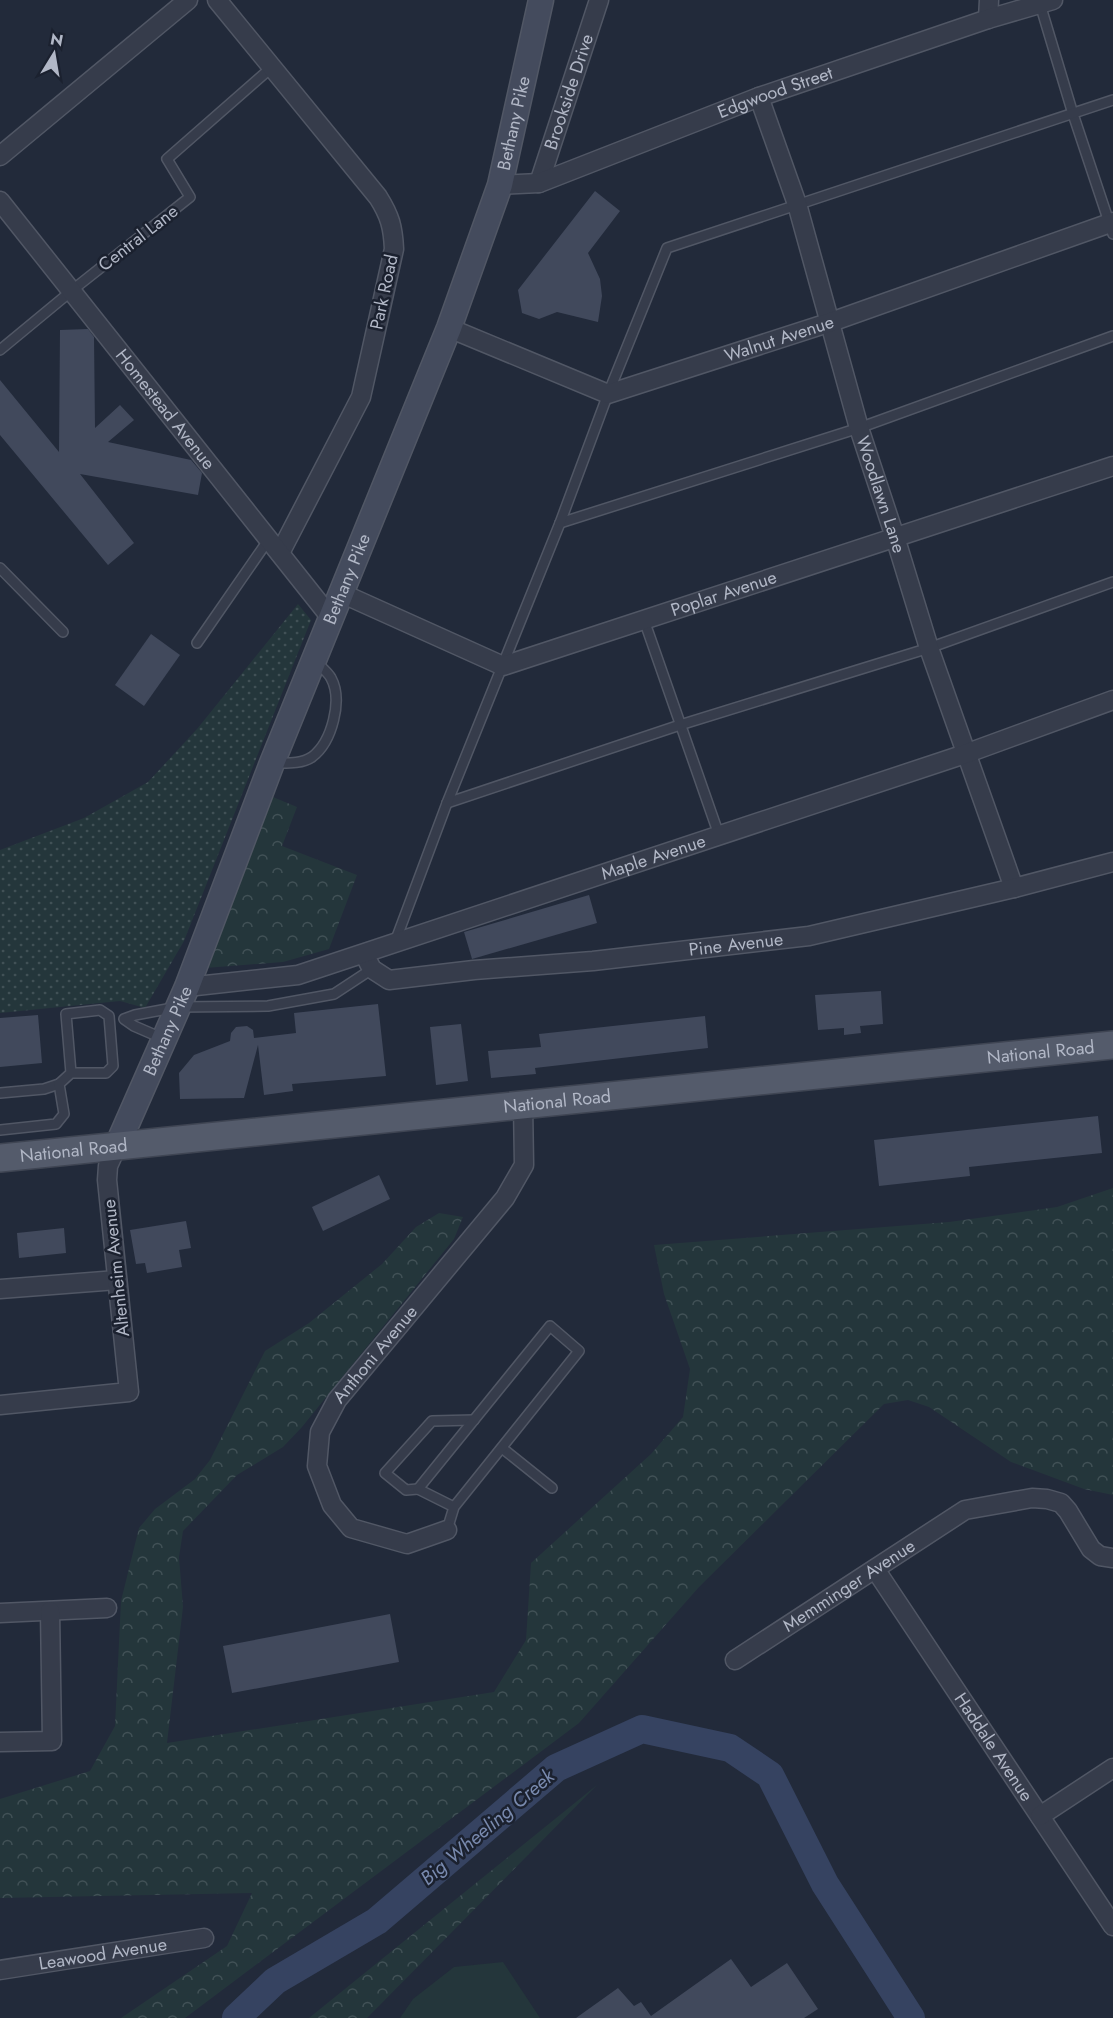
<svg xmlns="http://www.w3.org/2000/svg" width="1113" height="2018" font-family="Jost,sans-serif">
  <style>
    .grass { fill: url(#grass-dots) }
    .forest { fill: url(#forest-crowns) }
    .garden { fill: #24363b }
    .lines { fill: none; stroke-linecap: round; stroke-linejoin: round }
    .river { stroke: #364361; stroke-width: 28 }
    .building { fill: #41495c }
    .service-casing { stroke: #515765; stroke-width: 12 }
    .minor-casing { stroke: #515765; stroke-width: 21 }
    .secondary-casing { stroke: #515765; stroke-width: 27 }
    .primary-casing { stroke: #3f4553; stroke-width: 30 }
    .service { stroke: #363c4b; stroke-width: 9 }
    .minor { stroke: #363c4b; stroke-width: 18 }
    .secondary { stroke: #444b5d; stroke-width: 24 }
    .primary { stroke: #545b6b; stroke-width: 27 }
    .labels { text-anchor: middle; stroke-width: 5; stroke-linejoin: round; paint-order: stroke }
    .street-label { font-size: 18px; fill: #b1b7c6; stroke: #1b212f }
    .water-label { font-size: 20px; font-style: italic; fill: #798aae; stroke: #1b212f }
  </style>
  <defs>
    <pattern id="grass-dots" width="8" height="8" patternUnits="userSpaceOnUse" patternTransform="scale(1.5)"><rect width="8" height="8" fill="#24363b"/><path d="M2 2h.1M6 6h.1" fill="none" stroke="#415156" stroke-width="1.8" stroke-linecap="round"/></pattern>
    <pattern id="forest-crowns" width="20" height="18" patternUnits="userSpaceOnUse" patternTransform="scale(1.5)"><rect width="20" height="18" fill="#24363b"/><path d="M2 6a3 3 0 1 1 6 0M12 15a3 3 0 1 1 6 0" fill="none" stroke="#415156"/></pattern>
  </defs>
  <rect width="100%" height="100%" fill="#222a3a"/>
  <!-- grass -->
  <path class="grass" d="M298 604 311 620 184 941 145 1008 120 1001 0 1013V850L84 818 148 782 197 729Z"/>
  <!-- forest -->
  <g class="forest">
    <path d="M273 797 297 807 282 846 357 875 329 949 283 962 205 968Z"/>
    <path d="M1113 1188V1495L1084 1489 1011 1462 929 1407 908 1400 884 1404 699 1587 579 1723 185 2018H121L227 1946 252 1893 0 1898V1799L90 1771 115 1726 121 1601 139 1528 155 1509 195 1479 210 1460 265 1351 309 1323 382 1264 416 1227 439 1213 463 1217 454 1239 302 1427 283 1447 237 1475 183 1531 179 1557 183 1607 167 1743 494 1692 526 1640 531 1563 651 1454 683 1417 690 1369 664 1294 654 1245 949 1222 1057 1207Z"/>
    <path d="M597 1785 367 2018H309Z"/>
  </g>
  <!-- garden -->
  <path class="garden" d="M503 1962 540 2018H400L413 1999 454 1967Z"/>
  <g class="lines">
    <!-- river -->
    <path class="river" d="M236 2018 275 1981 377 1921 556 1768 642 1729 730 1748 770 1775 825 1884 911 2018"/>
  </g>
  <!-- building -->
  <g class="building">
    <path d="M595 191 620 211 588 253 600 279 602 296 598 322 557 312 539 319 522 313 518 290Z"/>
    <path d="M88 329 94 337 95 428 120 405 134 420 108 442 191 460 202 473 198 495 80 474 134 543 108 565 0 435V380L59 452 60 330Z"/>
    <path d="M151 634 180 655 144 706 115 685Z"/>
    <path d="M589 895 597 923 472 959 464 932Z"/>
    <path d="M881 991 883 1024 860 1026 861 1033 844 1035V1028L818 1030 815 995Z"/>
    <path d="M378 1004 386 1076 292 1084 293 1091 264 1095 258 1045 244 1098 180 1099 179 1073 194 1055 230 1041 231 1033 236 1027 247 1026 253 1030 254 1038 296 1033 294 1013Z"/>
    <path d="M38 1015 42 1063 0 1067V1018Z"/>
    <path d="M705 1016 708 1048 535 1068 536 1074 491 1078 488 1051 541 1047 539 1034Z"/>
    <path d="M461 1024 468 1081 436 1085 430 1027Z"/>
    <path d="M1098 1116 1102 1153 969 1167 970 1176 879 1186 874 1140Z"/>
    <path d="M379 1175 390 1199 323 1231 312 1207Z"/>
    <path d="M186 1221 191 1248 179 1250 182 1267 147 1273 145 1263 136 1264 130 1230Z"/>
    <path d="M64 1228 66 1253 19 1258 17 1233Z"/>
    <path d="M390 1614 399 1662 232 1693 223 1646Z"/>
    <path d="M731 1959 751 1987 787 1963 818 2009 804 2018H576L618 1988 634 2006 641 2002 651 2016Z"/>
  </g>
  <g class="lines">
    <defs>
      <g id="service">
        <path d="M1040 4 1073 114 1113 234"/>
        <path d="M0 350 75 288 190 197 167 159 272 67"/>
        <path d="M560 523 859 428 1113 336"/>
        <path d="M0 568 63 632"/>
        <path d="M644 620 719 835"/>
        <path d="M197 643 269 539"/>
        <path d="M275 763C287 763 302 764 312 757 332 742 343 700 331 678 328 672 320 666 315 661"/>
        <path d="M447 803 680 725 929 648 1113 582"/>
        <path d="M395 942 447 803 560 523 608 394 667 248 1113 100"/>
        <path d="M164 1039 134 1026 124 1019 135 1015 178 1007 268 1006 334 994 372 969"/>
        <path d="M0 1093 44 1089 59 1084"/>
        <path d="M0 1130 56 1124 64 1114 59 1084 71 1073H106L113 1066 109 1016 100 1010 66 1014 71 1073"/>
        <path d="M502 1448 552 1488"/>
        <path d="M418 1489 406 1490 385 1473 432 1421 474 1420"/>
        <path d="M447 1530 454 1507 579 1351 550 1326 418 1489 454 1507"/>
      </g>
      <g id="minor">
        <path d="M217 0 378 197C390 216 393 227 394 249L361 397 280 553"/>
        <path d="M988 19 989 0"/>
        <path id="s1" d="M759 97 797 204 859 428 895 537 929 648 1014 888"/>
        <path d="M0 156 188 0"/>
        <path id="s2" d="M539 183 599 0"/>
        <path id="s3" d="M500 185 539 183 759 97 988 19 1053 0"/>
        <path id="s4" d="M0 201 331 618"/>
        <path id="s5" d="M449 328 608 394 831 322 1113 222"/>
        <path id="s6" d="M341 593 503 666 1113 466"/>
        <path id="s7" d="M364 954 372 969 389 980 474 970 593 961 809 936 1014 888 1113 862"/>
        <path id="s8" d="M187 987 298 975 965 754 1113 700"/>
        <path d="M0 1289 117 1280"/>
        <path d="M0 1405 129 1392 107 1180 108 1166 117 1146"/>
        <path id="s9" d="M447 1530 407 1544 351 1528 332 1505 317 1466 320 1432 337 1400 505 1198 524 1165 523 1104"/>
        <path id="s10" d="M875 1569 1113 1926"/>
        <path d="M0 1613 107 1608"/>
        <path id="s11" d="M735 1660 965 1510 1032 1498 1047 1499 1061 1503 1068 1511 1091 1549 1100 1556 1113 1558"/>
        <path d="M0 1742 52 1741 50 1611"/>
        <path d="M1040 1816 1113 1768"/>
        <path id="s12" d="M0 1970 204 1938"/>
      </g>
      <g id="secondary">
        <path id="s13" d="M117 1146 187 987 272 763 449 328 500 185 541 0"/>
      </g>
      <g id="primary">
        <path id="s14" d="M0 1158 1113 1045"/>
      </g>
    </defs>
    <!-- service casing -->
    <use href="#service" class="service-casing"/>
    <!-- minor casing -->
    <use href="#minor" class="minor-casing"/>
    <!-- secondary casing -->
    <use href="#secondary" class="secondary-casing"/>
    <!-- primary casing -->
    <use href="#primary" class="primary-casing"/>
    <!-- service -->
    <use href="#service" class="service"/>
    <!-- minor -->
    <use href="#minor" class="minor"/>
    <!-- secondary -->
    <use href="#secondary" class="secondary"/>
    <!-- primary -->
    <use href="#primary" class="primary"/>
  </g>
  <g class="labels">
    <!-- street labels -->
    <g class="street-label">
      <text dy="6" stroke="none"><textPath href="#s2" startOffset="96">Brookside Drive</textPath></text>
      <text dy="6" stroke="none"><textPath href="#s3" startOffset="292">Edgwood Street</textPath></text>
      <text dy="6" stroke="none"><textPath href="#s13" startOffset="1098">Bethany Pike</textPath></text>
      <text transform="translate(138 238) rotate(-38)" y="6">Central Lane</text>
      <text transform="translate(384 292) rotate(-78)" y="6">Park Road</text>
      <text dy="6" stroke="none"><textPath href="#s5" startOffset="352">Walnut Avenue</textPath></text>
      <text dy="6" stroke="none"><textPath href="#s4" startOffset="266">Homestead Avenue</textPath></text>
      <text dy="6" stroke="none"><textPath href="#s1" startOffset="416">Woodlawn Lane</textPath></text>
      <text dy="6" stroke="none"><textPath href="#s13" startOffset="612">Bethany Pike</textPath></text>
      <text dy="6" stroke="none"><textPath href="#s6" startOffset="410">Poplar Avenue</textPath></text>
      <text dy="6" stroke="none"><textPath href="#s8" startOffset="486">Maple Avenue</textPath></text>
      <text dy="6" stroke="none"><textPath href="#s7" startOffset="386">Pine Avenue</textPath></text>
      <text dy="6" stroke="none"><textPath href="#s13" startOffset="126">Bethany Pike</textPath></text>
      <text dy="6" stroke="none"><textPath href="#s14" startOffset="1046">National Road</textPath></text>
      <text dy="6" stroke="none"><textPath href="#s14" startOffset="560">National Road</textPath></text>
      <text dy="6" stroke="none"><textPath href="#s14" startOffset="74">National Road</textPath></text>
      <text transform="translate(116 1268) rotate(-96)" y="6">Altenheim Avenue</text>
      <text dy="6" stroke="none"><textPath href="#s9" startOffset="302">Anthoni Avenue</textPath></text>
      <text dy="6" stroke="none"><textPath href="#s11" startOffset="136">Memminger Avenue</textPath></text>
      <text dy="6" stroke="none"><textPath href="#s10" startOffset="214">Haddale Avenue</textPath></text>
      <text dy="6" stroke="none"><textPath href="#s12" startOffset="104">Leawood Avenue</textPath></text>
    </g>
    <!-- water labels -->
    <g class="water-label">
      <text transform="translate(487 1827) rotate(-40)" y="7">Big Wheeling Creek</text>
    </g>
  </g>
  <!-- north arrow -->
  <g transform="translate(54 54) rotate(11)" stroke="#1b212f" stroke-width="4.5" paint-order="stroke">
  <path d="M0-4.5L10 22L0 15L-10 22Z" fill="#b1b7c6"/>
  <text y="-9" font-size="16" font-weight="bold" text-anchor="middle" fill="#b1b7c6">N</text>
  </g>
</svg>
